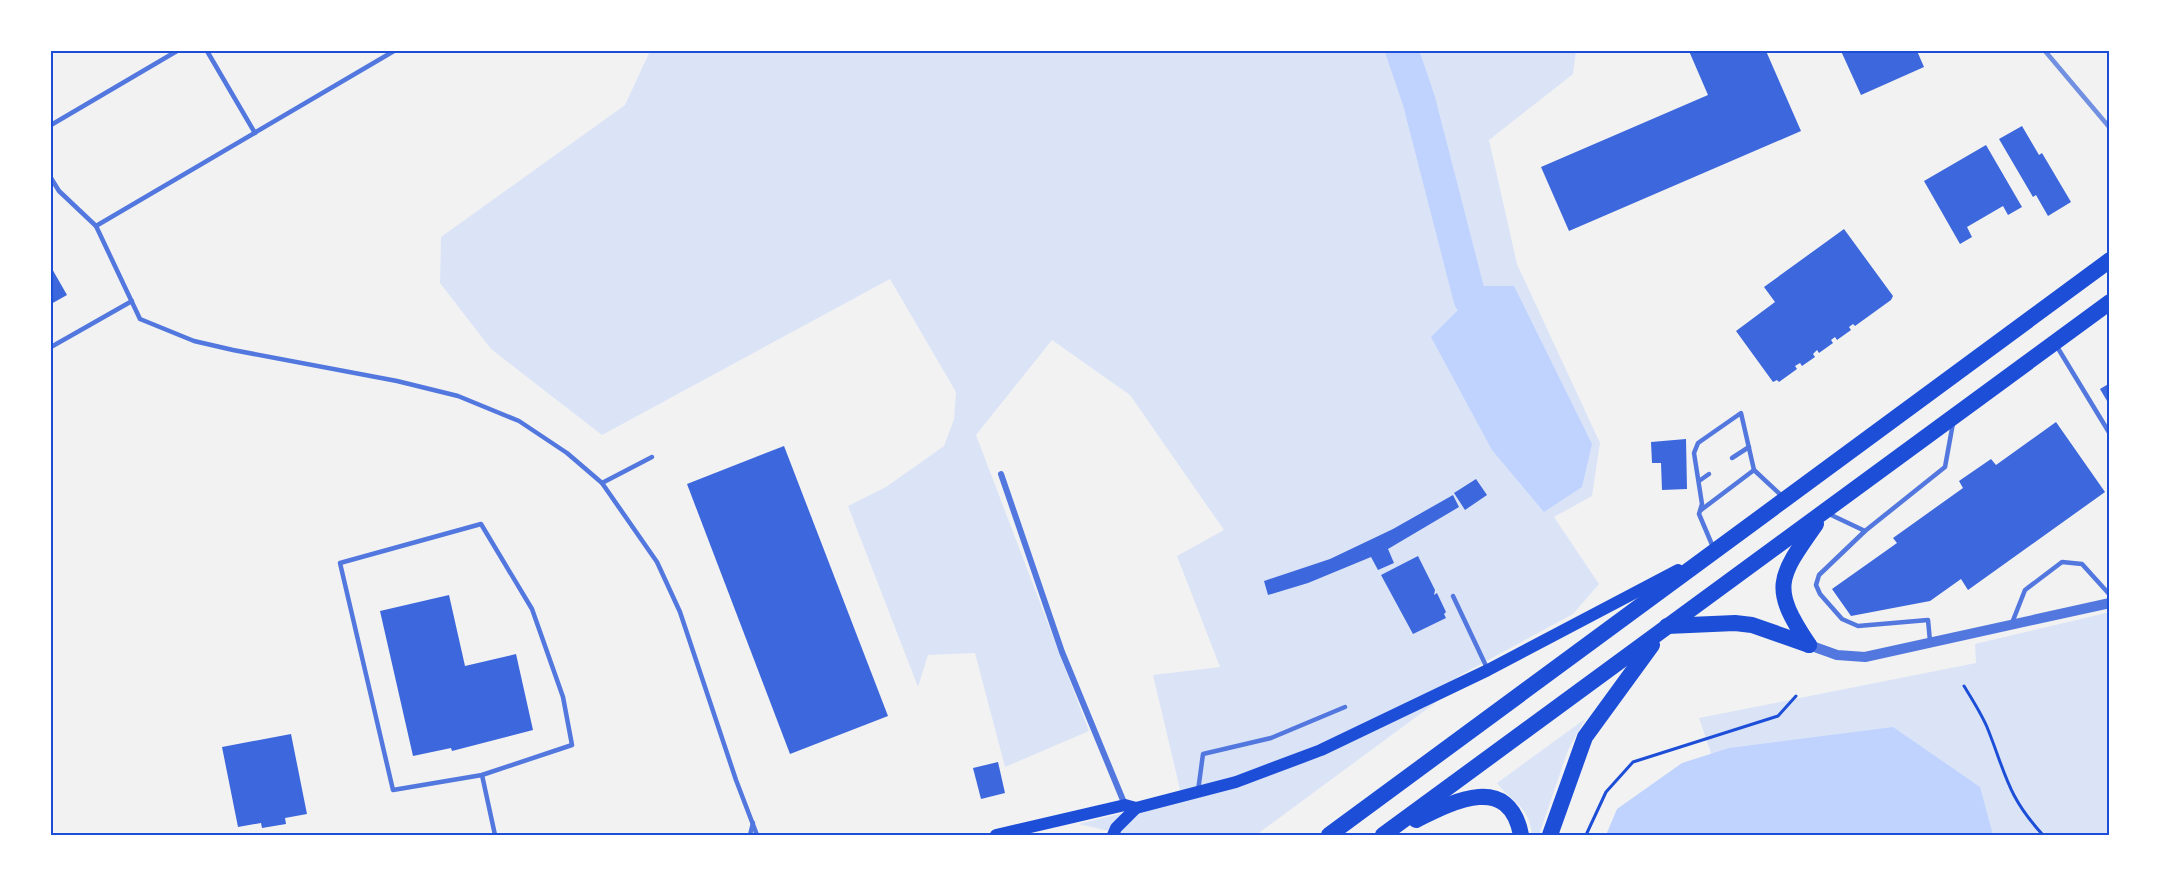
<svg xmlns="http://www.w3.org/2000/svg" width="2161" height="886" font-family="Overpass,sans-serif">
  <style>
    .green { fill: #dbe4f7 }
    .water { fill: #bfd3fe }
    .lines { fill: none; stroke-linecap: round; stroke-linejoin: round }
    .river { stroke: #bfd3fe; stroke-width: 33 }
    .building { fill: #3d67dc }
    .path { stroke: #1d4ed8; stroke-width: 3 }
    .service { stroke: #5277de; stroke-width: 4.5 }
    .minor { stroke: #5277de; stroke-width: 6 }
    .tertiary { stroke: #5277de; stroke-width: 10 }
    .secondary { stroke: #1d4ed8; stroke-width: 12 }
    .trunk { stroke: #1d4ed8; stroke-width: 16 }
    .rail { stroke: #7290e2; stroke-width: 4.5 }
    .neatline { fill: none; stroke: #1d4ed8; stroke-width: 2 }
  </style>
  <rect width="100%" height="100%" fill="#f2f2f2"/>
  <!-- green -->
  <g class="green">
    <path d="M650 51H1576L1573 74 1489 140 1517 264 1600 443 1592 496 1554 517 1599 584 1573 614 1457 677 1450 692 1256 835H1126L1079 824 1182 798 1153 675 1220 667 1177 556 1224 530 1130 395 1052 340 976 435 1089 731 1005 767 975 653 928 655 918 687 848 506 886 487 944 446 954 419 956 392 890 279 602 435 491 349 440 283 441 237 625 105Z"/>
    <path d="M2110 612V835H1739L1699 718 1976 663 1975 644Z"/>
    <path d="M1585 719 1568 750 1539 835H1532C1529 805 1512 803 1497 783Z"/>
  </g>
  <!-- water -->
  <g class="water">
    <path d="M1482 286H1514L1592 444 1582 487 1544 512 1492 450 1431 337Z"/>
    <path d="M1893 727 1980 787 1993 835H1606L1617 809 1682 763 1729 748Z"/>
  </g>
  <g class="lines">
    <!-- river -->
    <path class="river" d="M1402 51 1419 101 1470 299"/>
  </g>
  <!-- building -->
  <g class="building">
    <path d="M1689 51H1766L1801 131 1569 231 1541 167 1708 95Z"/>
    <path d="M1841 51H1917L1924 67 1861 95Z"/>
    <path d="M2022 126 2039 155 2042 153 2071 202 2048 216 2036 195 2033 197 1999 139Z"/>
    <path d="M1986 145 2022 207 2008 215 2003 206 1967 227 1972 237 1960 244 1924 181Z"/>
    <path d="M1844 229 1893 296 1891 300 1855 326 1853 324 1849 327 1851 330 1837 340 1835 337 1831 340 1833 343 1819 353 1817 350 1813 354 1815 357 1802 366 1800 363 1795 366 1797 369 1779 382 1777 380 1773 382 1736 331 1775 302 1764 287Z"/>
    <path d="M51 267 67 295 51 304Z"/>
    <path d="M2110 383V406L2100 389Z"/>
    <path d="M2056 422 2105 492 1968 590 1961 579 1930 601 1851 616 1832 589 1897 543 1893 538 1963 488 1959 481 1991 459 1996 465Z"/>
    <path d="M1686 439 1687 489 1662 490 1661 463H1652L1651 442Z"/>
    <path d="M784 446 888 716 790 754 687 484Z"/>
    <path d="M1476 479 1487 495 1465 510 1454 493Z"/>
    <path d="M1453 495 1459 507 1388 549 1394 563 1378 570 1371 557 1308 583 1268 595 1264 581 1330 559 1393 529Z"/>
    <path d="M1418 556 1435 590 1434 595 1437 593 1446 612 1444 614 1446 618 1413 634 1381 575Z"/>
    <path d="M449 595 465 666 516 654 533 730 452 751 451 748 413 756 380 611Z"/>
    <path d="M291 734 307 814 285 818 286 824 262 828 261 823 238 827 222 747Z"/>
    <path d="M998 762 1005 793 981 799 973 768Z"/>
  </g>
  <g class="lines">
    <!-- path -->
    <g class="path">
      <path d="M1964 686C1972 699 1981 713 1987 727 2006 774 2007 796 2043 835"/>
      <path d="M1586 835 1606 792 1633 762 1778 716 1796 696"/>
    </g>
    <!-- service -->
    <g class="service">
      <path d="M207 51 255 133"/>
      <path d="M51 125 177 51"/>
      <path d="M51 178 59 191 96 226 140 319 194 341 233 350 397 381 458 396 519 421 567 453 602 483 657 562 680 612 736 780 757 835"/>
      <path d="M96 226 394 51"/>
      <path d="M2056 345 2110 434"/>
      <path d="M51 347 132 301"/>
      <path d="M1732 458 1749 447"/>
      <path d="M1699 481 1709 474"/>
      <path d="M602 483 652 457"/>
      <path d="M1701 510 1754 470"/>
      <path d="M1827 513 1865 531 1819 575 1816 585 1820 594 1842 619 1858 626 1928 620 1930 641"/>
      <path d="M481 524 532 609 563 697 572 745 482 775 393 790 340 563Z"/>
      <path d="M1865 531 1945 467 1953 423"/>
      <path d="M1713 547 1699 514 1702 504 1694 453 1698 443 1741 413 1754 470 1783 497"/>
      <path d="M1453 596 1488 670"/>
      <path d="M2012 623 2025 590 2062 562 2082 564 2110 595"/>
      <path d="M482 775 495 835"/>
      <path d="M1198 791 1203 754 1271 738 1345 707"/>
      <path d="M750 835 753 823"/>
    </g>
    <!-- minor -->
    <path class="minor" d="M1001 474 1062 652 1125 805"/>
    <!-- tertiary -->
    <path class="tertiary" d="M1809 645 1837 655 1865 657 2110 603"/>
    <!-- secondary -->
    <g class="secondary">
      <path d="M996 835 1125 805 1136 808 1236 782 1321 750 1488 670 1678 570"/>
      <path d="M1113 835 1116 828 1136 808"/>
    </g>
    <!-- trunk -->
    <g class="trunk">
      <path d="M1667 626 1735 623 1752 625 1809 645"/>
      <path d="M1809 645C1771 588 1777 579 1816 524"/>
      <path d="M1416 820C1452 802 1509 772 1521 835"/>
      <path d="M1329 835 2110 260"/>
      <path d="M1383 835 2110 302"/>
      <path d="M1550 835 1585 737 1652 645"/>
    </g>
    <!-- rail -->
    <path class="rail" d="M2045 51 2110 128"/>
  </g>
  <!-- border -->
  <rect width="2161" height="886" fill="none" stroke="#ffffff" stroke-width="105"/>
  <rect x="52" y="52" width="2056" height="782" class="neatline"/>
</svg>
